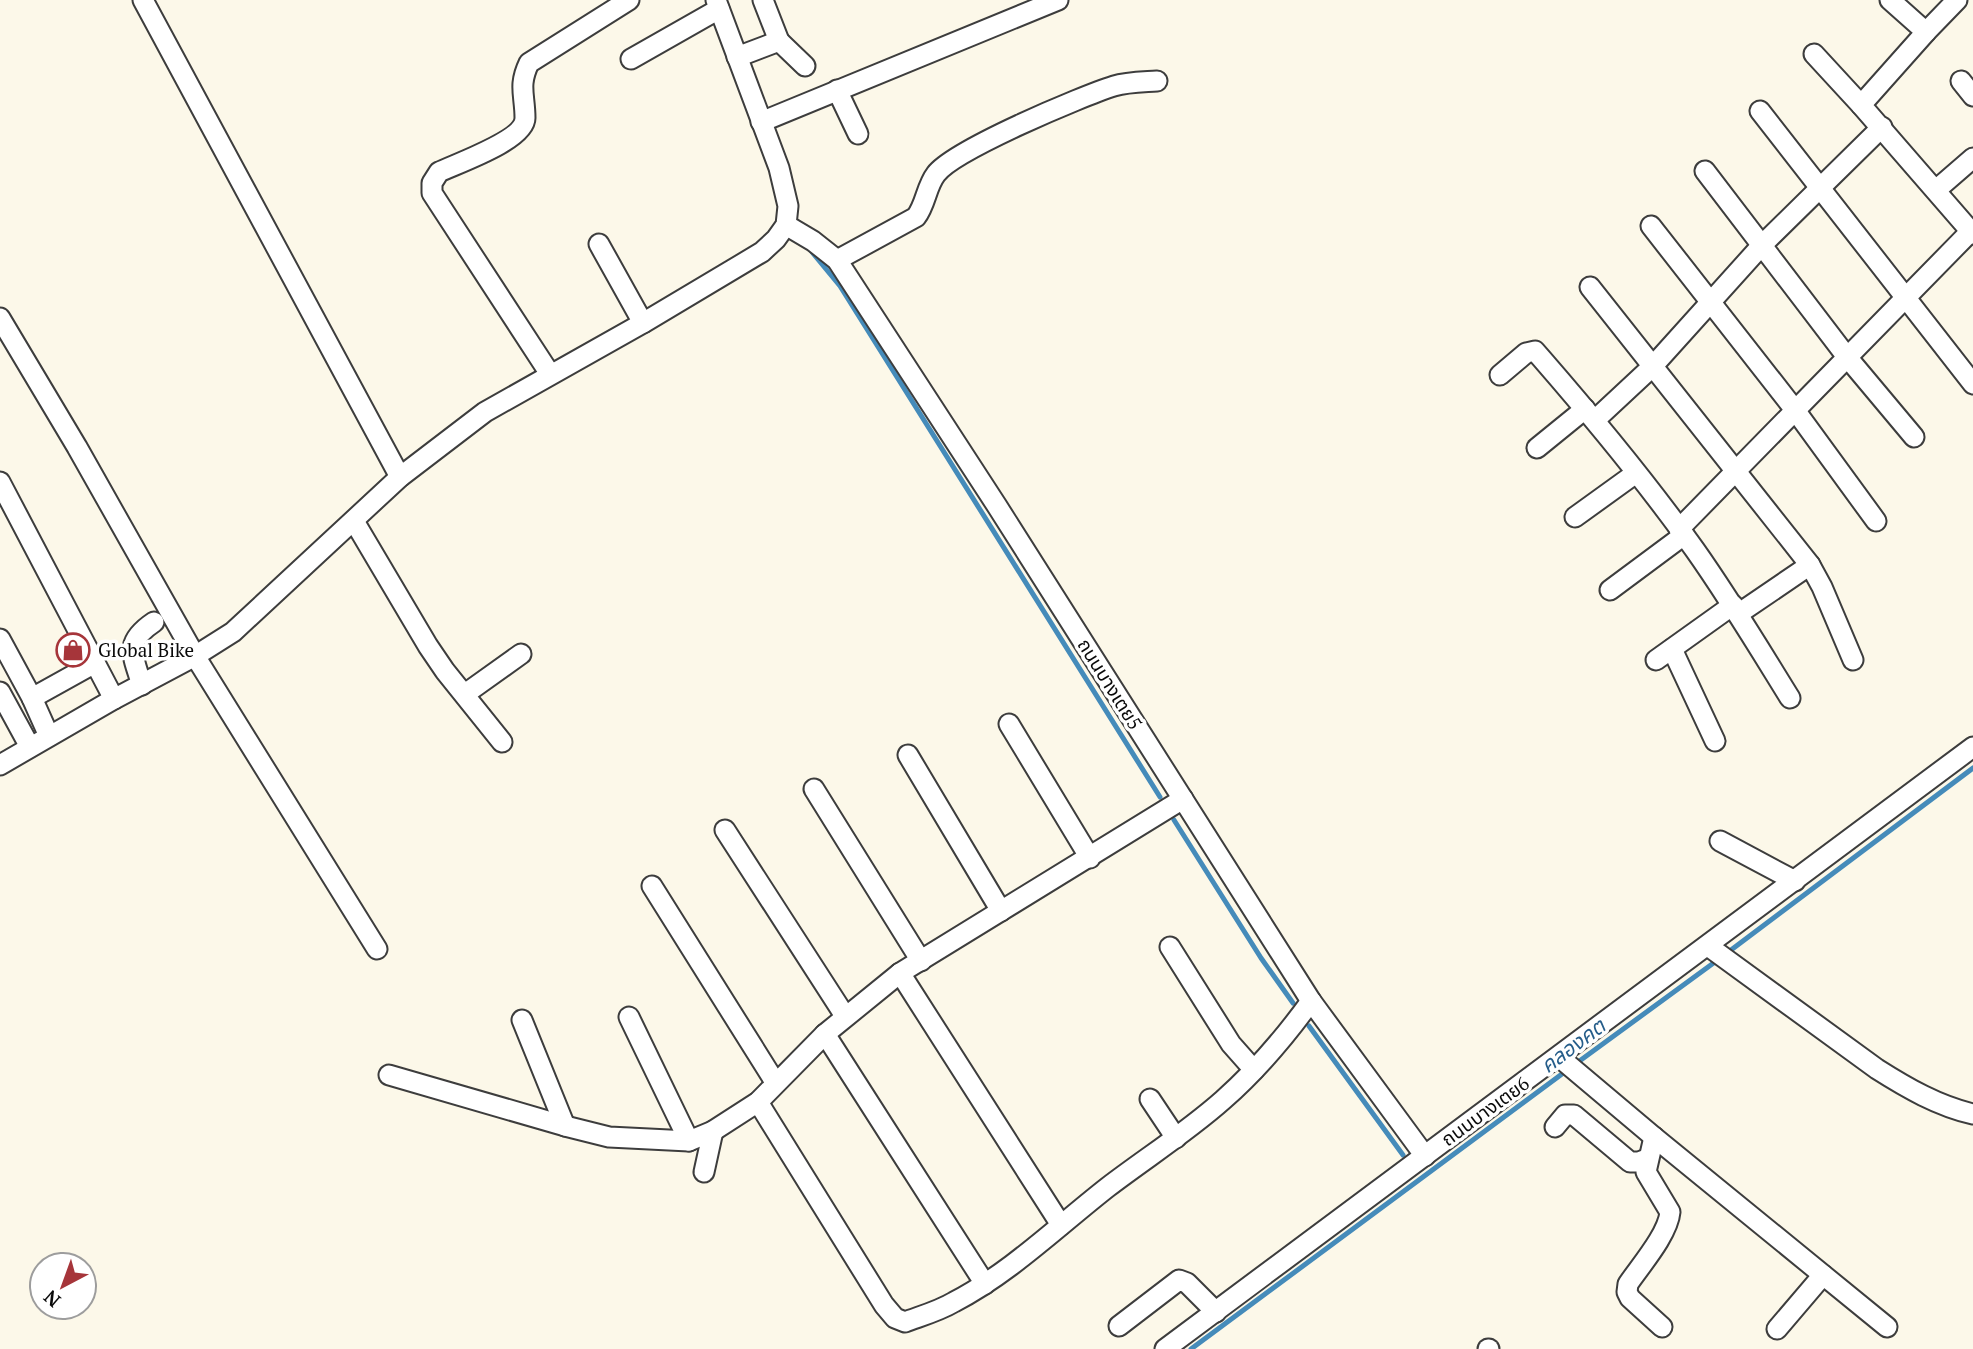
<svg xmlns="http://www.w3.org/2000/svg" width="1973" height="1349" font-family="'PT Serif','Noto Sans Thai',serif">
  <style>
    .lines { fill: none; stroke-linecap: round; stroke-linejoin: round }
    .stream { stroke: #458bba; stroke-width: 5 }
    .minor-casing { stroke: #3d3d3d; stroke-width: 23 }
    .minor { stroke: #fff; stroke-width: 19 }
    .labels { text-anchor: middle; stroke-width: 7; stroke-linejoin: round; paint-order: stroke }
    .poi-label { font-size: 19px; fill: #0a0a0a; stroke: #fff; text-anchor: start }
    .street-label { font-size: 19px; fill: #0a0a0a; stroke: #fff }
    .water-label { font-size: 21px; font-style: italic; fill: #255d8a; stroke: #fff }
  </style>
  <rect width="100%" height="100%" fill="#fcf8e9"/>
  <g class="lines">
    <!-- stream -->
    <g class="stream">
      <path d="M812 252 840 286 1160 797"/>
      <path d="M1174 820 1261 958 1293 1003"/>
      <path d="M1727 953 1973 768"/>
      <path d="M1309 1026 1403 1155"/>
      <path d="M1574 1065 1719 959"/>
      <path d="M1191 1349 1566 1071"/>
    </g>
    <defs>
      <g id="minor">
        <path d="M143 0 400 477"/>
        <path d="M1890 0 1926 32 1861 105 1973 234"/>
        <path d="M1926 32 1957 0"/>
        <path d="M779 41 805 66"/>
        <path d="M1814 54 1861 105"/>
        <path d="M737 57 779 41 763 0"/>
        <path d="M631 59 719 9"/>
        <path d="M1961 81 1973 96"/>
        <path d="M837 90 858 134"/>
        <path d="M1760 111 1973 384"/>
        <path d="M761 122 1058 0"/>
        <path d="M1705 171 1847 357 1914 437"/>
        <path d="M1936 190 1973 158"/>
        <path d="M786 225 813 241 837 260 997 506 1311 1001 1425 1156"/>
        <path d="M1651 226 1795 410 1876 521"/>
        <path d="M599 244 643 323"/>
        <path d="M837 260 916 217C926 204 926 187 936 174 954 150 1082 96 1114 86 1127 82 1143 82 1157 81"/>
        <path d="M1590 287 1810 565 1822 587 1853 660"/>
        <path d="M0 318 77 447 195 656 377 949"/>
        <path d="M550 374 432 193V183L439 172C458 163 525 140 525 118 525 95 518 86 529 63L629 0"/>
        <path d="M1500 375 1526 353 1535 351 1542 359C1595 420 1648 484 1695 550 1729 598 1759 648 1790 698"/>
        <path d="M1595 420 1653 366 1762 245 1882 127"/>
        <path d="M1537 448 1585 409"/>
        <path d="M0 482 114 699"/>
        <path d="M1575 517 1636 473"/>
        <path d="M354 521 428 646 445 671 502 742"/>
        <path d="M1679 529 1971 231"/>
        <path d="M1610 590 1684 535"/>
        <path d="M1738 614 1810 565"/>
        <path d="M0 639 32 698 95 663"/>
        <path d="M1672 649 1715 741"/>
        <path d="M1656 660 1733 605"/>
        <path d="M142 685C132 654 124 642 154 622"/>
        <path d="M0 692 30 747"/>
        <path d="M465 694 521 654"/>
        <path d="M32 698 49 736"/>
        <path d="M1009 724 1090 858"/>
        <path d="M908 755 1001 911"/>
        <path d="M0 765 114 699 195 656 233 632 400 477 485 412 643 323 762 252 776 239 786 225 788 206 779 168 716 0"/>
        <path d="M814 789 921 961"/>
        <path d="M725 830 845 1016"/>
        <path d="M1720 841 1795 881"/>
        <path d="M652 886 775 1082"/>
        <path d="M1708 946 1877 1069C1907 1088 1938 1106 1973 1114"/>
        <path d="M1170 947 1231 1044 1254 1070"/>
        <path d="M900 973 1061 1225"/>
        <path d="M629 1017 689 1141"/>
        <path d="M522 1020 565 1126"/>
        <path d="M825 1034 985 1284"/>
        <path d="M1559 1057 1654 1137 1887 1327"/>
        <path d="M389 1075 565 1126 609 1137 689 1141 713 1131 758 1102 825 1034 900 973 1183 799"/>
        <path d="M1150 1099 1176 1138"/>
        <path d="M758 1102 884 1305 895 1318 905 1322C921 1316 939 1311 954 1302 1010 1273 1058 1226 1108 1187 1146 1158 1187 1132 1223 1100 1256 1071 1285 1037 1311 1001"/>
        <path d="M1555 1127 1565 1115H1574L1630 1162H1639L1647 1159"/>
        <path d="M1654 1137 1646 1172 1670 1212C1668 1234 1641 1265 1628 1284L1627 1292 1630 1298 1662 1327"/>
        <path d="M704 1172 713 1131"/>
        <path d="M1119 1326 1179 1280 1187 1283 1216 1312"/>
        <path d="M1777 1329 1823 1275"/>
        <path d="M1165 1349 1973 747"/>
        <path d="M1488 1349H1489"/>
      </g>
    </defs>
    <!-- minor casing -->
    <use href="#minor" class="minor-casing"/>
    <!-- minor -->
    <use href="#minor" class="minor"/>
  </g>
  <!-- icons -->
  <defs>
    <symbol id="shop-ring" viewBox="-11 -11 22 22"><circle r="9.5" fill="#fff" stroke="#a6353a" stroke-width="1.5"/><path d="M-5-2.5h2.3a2.7 3.5 0 0 1 5.4 0H5L5.5 6h-11ZM-1.5-2.5h3a1.5 2.3 0 0 0-3 0Z" fill="#a6353a"/></symbol>
  </defs>
  <g fill-rule="evenodd">
    <use href="#shop-ring" x="54" y="631" width="38" height="38"/>
  </g>
  <g class="labels">
    <!-- poi labels -->
    <g class="poi-label">
      <text x="98" y="657">Global Bike</text>
    </g>
    <!-- street labels -->
    <g class="street-label">
      <text transform="translate(1110 684) rotate(58)" y="7">ถนนบางเตย5</text>
      <text transform="translate(1485 1111) rotate(-36)" y="7">ถนนบางเตย6</text>
    </g>
    <!-- water labels -->
    <g class="water-label">
      <text transform="translate(1573 1046) rotate(-37)" y="7">คลองคต</text>
    </g>
  </g>
  <!-- north arrow -->
  <g transform="translate(63 1286) rotate(221)"><circle r="33" fill="#ffffff" stroke="#9d9d9d" stroke-width="2"/>
  <path d="M0-5L12 26L0 18L-12 26Z" fill="#a6353a"/>
  <text y="-10" font-size="19" font-weight="bold" text-anchor="middle" fill="#0a0a0a">N</text>
  </g>
</svg>
